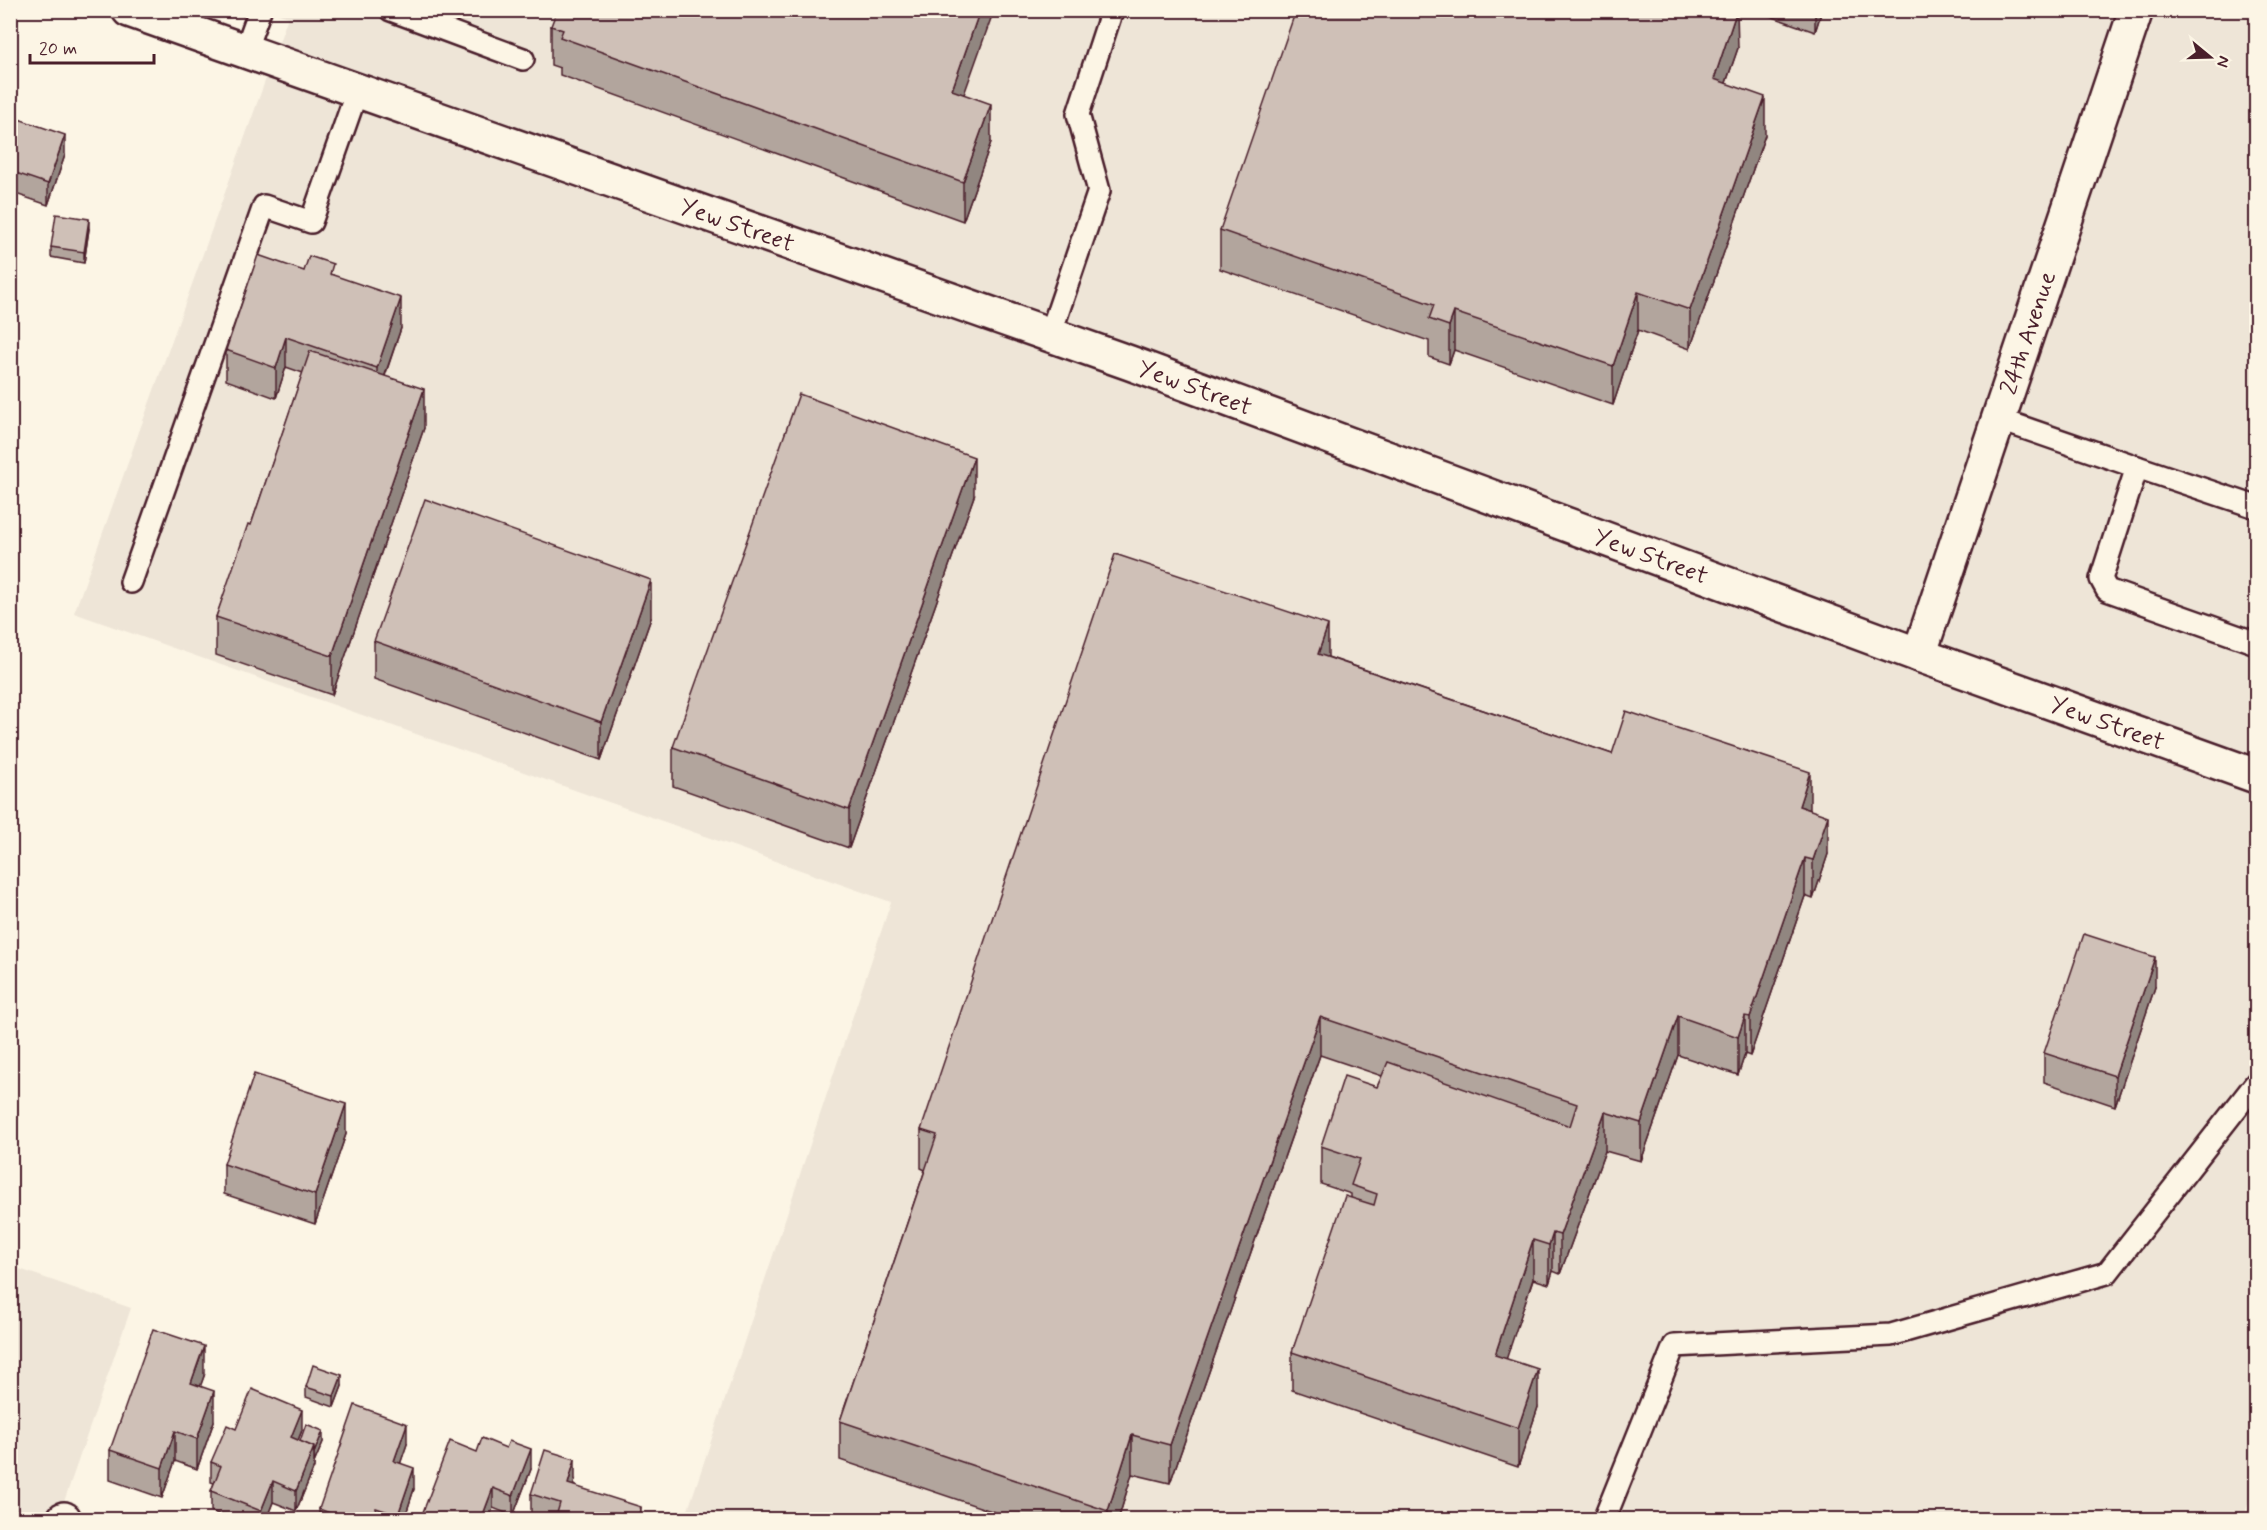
<svg xmlns="http://www.w3.org/2000/svg" width="2267" height="1530" font-family="Mynerve,sans-serif">
  <style>
    .built { fill: #eee5d7 }
    .lines { fill: none; stroke-linecap: round; stroke-linejoin: round }
    .service-casing { stroke: #4a1f2b; stroke-width: 26 }
    .minor-casing { stroke: #4a1f2b; stroke-width: 38 }
    .service { stroke: #fcf5e5; stroke-width: 21 }
    .minor { stroke: #fcf5e5; stroke-width: 33 }
    .wall { fill: #b2a59d; stroke: #4a1f2b; stroke-width: 1.5 }
    .shaded-wall { fill: #918680; stroke: #4a1f2b; stroke-width: 1.5 }
    .building { fill: #cfc0b7; stroke: #4a1f2b; stroke-width: 1.5 }
    .labels { text-anchor: middle; stroke-width: 6; stroke-linejoin: round; paint-order: stroke }
    .street-label { font-size: 24px; fill: #4a1f2b; stroke: #fcf5e5 }
  </style>
  <rect width="100%" height="100%" fill="#fcf5e5"/>
  <filter id="ink" filterUnits="userSpaceOnUse"><feTurbulence type="fractalNoise" baseFrequency=".0167" numOctaves="2"/><feDisplacementMap in="SourceGraphic" scale="12" xChannelSelector="R" yChannelSelector="G"/><feConvolveMatrix kernelMatrix="1 2 1 2 8 2 1 2 1" color-interpolation-filters="sRGB"/></filter>
  <g filter="url(#ink)">
    <!-- built -->
    <g class="built">
      <path d="M271 11H2256V1482L2243 1519H685L891 902 74 613 288 17Z"/>
      <path d="M11 1266 131 1308 58 1519 11 1520Z"/>
    </g>
    <g class="lines">
      <defs>
        <g id="service">
          <path d="M391 10 523 59"/>
          <path d="M245 51 260 10"/>
          <path d="M1050 335 1099 191 1078 114 1112 10"/>
          <path d="M1998 419 2137 467 2101 579 2107 590 2256 643"/>
          <path d="M2137 467 2256 507"/>
          <path d="M131 582 264 206 311 222 357 91"/>
          <path d="M1604 1520 1674 1346 1891 1335 2107 1273 2256 1083"/>
        </g>
        <g id="minor">
          <path id="s1" d="M129 10 1130 363 1919 655 2256 776"/>
          <path id="s2" d="M1919 655 2136 10"/>
          <path d="M64 1519V1520"/>
        </g>
      </defs>
      <!-- service casing -->
      <use href="#service" class="service-casing"/>
      <!-- minor casing -->
      <use href="#minor" class="minor-casing"/>
      <!-- service -->
      <use href="#service" class="service"/>
      <!-- minor -->
      <use href="#minor" class="minor"/>
    </g>
    <!-- wall -->
    <g class="wall">
      <path d="M1753 10H1822L1815 32Z"/>
      <path d="M551 26 964 94 991 142 963 221 560 75V68L551 65Z"/>
      <path d="M1738 48 1726 83 1765 135 1690 349 1638 330 1613 405 1454 350 1449 364 1429 357V341L1220 269V230Z"/>
      <path d="M10 116 65 155 48 205 10 192Z"/>
      <path d="M89 229 84 263 51 257V247Z"/>
      <path d="M304 271 333 275 401 328 385 376 424 428 332 695 216 655V617L251 525 303 373 286 367 276 398 226 380V350Z"/>
      <path d="M974 496 849 848 673 786V747Z"/>
      <path d="M651 618 601 760 374 679V641Z"/>
      <path d="M1328 657 1612 754 1810 810 1828 854 1813 899 1805 896 1750 1056 1745 1054 1738 1075 1678 1055 1641 1161 1605 1151 1560 1274 1553 1271 1549 1284 1533 1279 1506 1358 1538 1407 1518 1467 1292 1390V1352L1351 1198V1194L1321 1184V1146L1377 1087 1382 1076 1320 1055 1170 1483 1132 1474 1118 1520H1018L840 1460V1421L925 1170 921 1168V1130Z"/>
      <path d="M2155 987 2115 1106 2044 1082V1053Z"/>
      <path d="M346 1134 315 1224 224 1194V1164Z"/>
      <path d="M204 1376 200 1386 214 1421 197 1469 175 1461 162 1498 110 1480V1450Z"/>
      <path d="M342 1386 334 1407 306 1397V1387Z"/>
      <path d="M236 1429 302 1430 298 1440 323 1442 314 1463V1467L296 1511 273 1502 266 1520H232L211 1511V1491L214 1483 211 1482V1462Z"/>
      <path d="M407 1444 400 1464 414 1489 404 1520H319V1509Z"/>
      <path d="M477 1452 531 1469 513 1516 493 1508Z"/>
      <path d="M575 1480 573 1485 641 1520H548L531 1514V1494Z"/>
    </g>
    <!-- shaded-wall -->
    <g class="shaded-wall">
      <path d="M980 10H994L952 128V90Z"/>
      <path d="M1737 10 1738 48 1714 117V79Z"/>
      <path d="M1815 10H1822L1815 32Z"/>
      <path d="M1765 97V135L1690 349V310Z"/>
      <path d="M991 104V142L963 221V182Z"/>
      <path d="M65 135V155L48 205V184Z"/>
      <path d="M89 219V229L84 263V252Z"/>
      <path d="M1638 292V330L1613 405V366Z"/>
      <path d="M401 298V328L377 398V368Z"/>
      <path d="M1454 312V350L1449 364V326Z"/>
      <path d="M286 337V367L276 398V368Z"/>
      <path d="M424 389V428L332 695V656Z"/>
      <path d="M974 457V496L849 848V810Z"/>
      <path d="M651 580V618L601 760V722Z"/>
      <path d="M1328 625V664L1318 654Z"/>
      <path d="M1810 772V810L1799 806Z"/>
      <path d="M1828 816V854L1813 899V860Z"/>
      <path d="M1805 858V896L1750 1056V1017Z"/>
      <path d="M2155 957V987L2115 1106V1076Z"/>
      <path d="M1678 1016V1055L1641 1161V1123Z"/>
      <path d="M1745 1016V1054L1738 1075V1037Z"/>
      <path d="M1320 1017V1055L1170 1483V1445Z"/>
      <path d="M346 1104V1134L315 1224V1195Z"/>
      <path d="M1605 1112V1151L1560 1274V1235Z"/>
      <path d="M1553 1233V1271L1549 1284V1245Z"/>
      <path d="M1533 1240V1279L1495 1393V1355Z"/>
      <path d="M204 1346V1376L191 1413V1383Z"/>
      <path d="M1538 1369V1407L1518 1467V1428Z"/>
      <path d="M342 1375V1386L334 1407V1396Z"/>
      <path d="M214 1391V1421L197 1469V1439Z"/>
      <path d="M302 1410V1430L291 1458V1437Z"/>
      <path d="M407 1424V1444L394 1482V1461Z"/>
      <path d="M175 1431V1461L162 1498V1468Z"/>
      <path d="M323 1431V1442L314 1463V1453Z"/>
      <path d="M1132 1435V1474L1118 1520H1108V1511Z"/>
      <path d="M314 1447V1467L296 1511V1491Z"/>
      <path d="M531 1449V1469L513 1516V1496Z"/>
      <path d="M575 1459V1480L568 1504V1484Z"/>
      <path d="M414 1468V1489L404 1520H398V1515Z"/>
      <path d="M273 1481V1502L266 1520H261V1511Z"/>
      <path d="M493 1488V1508L489 1520H481Z"/>
      <path d="M641 1507V1520H637Z"/>
      <path d="M376 1508V1520H372Z"/>
    </g>
    <!-- building -->
    <g class="building">
      <path d="M557 10H980L952 90 991 104 963 182 560 37 563 30 551 26Z"/>
      <path d="M1296 10H1737L1714 79 1765 97 1690 310 1638 292 1613 366 1454 312 1449 326 1429 319 1434 305 1220 230Z"/>
      <path d="M10 116 65 135 48 184 10 171Z"/>
      <path d="M56 214 89 219 84 252 51 247Z"/>
      <path d="M258 255 304 271 309 256 333 264 330 274 401 298 377 368 286 337 276 368 226 350Z"/>
      <path d="M310 351 424 389 332 656 216 617 248 524 251 525Z"/>
      <path d="M799 394 974 457 849 810 673 747Z"/>
      <path d="M425 499 651 580 601 722 374 641Z"/>
      <path d="M1115 554 1328 625 1318 654 1612 754 1626 711 1810 772 1799 806 1828 816 1813 860 1805 858 1750 1017 1745 1016 1738 1037 1678 1016 1641 1123 1605 1112 1560 1235 1553 1233 1549 1245 1533 1240 1495 1355 1538 1369 1518 1428 1292 1352 1345 1196 1374 1205 1377 1194 1351 1185 1360 1159 1321 1146 1344 1076 1377 1087 1388 1062 1570 1126 1577 1104 1320 1017 1170 1445 1132 1435 1108 1511 840 1421 937 1135 921 1130Z"/>
      <path d="M2084 934 2155 957 2115 1076 2044 1053Z"/>
      <path d="M254 1074 346 1104 315 1195 224 1164Z"/>
      <path d="M153 1329 204 1346 191 1383 214 1391 197 1439 175 1431 162 1468 110 1450Z"/>
      <path d="M313 1365 342 1375 334 1396 306 1387Z"/>
      <path d="M252 1389 302 1410 291 1437 314 1447 296 1491 273 1481 261 1511 211 1491 221 1466 211 1462 227 1425 236 1429Z"/>
      <path d="M355 1405 407 1424 394 1461 414 1468 398 1515 376 1508 372 1520H349L319 1509Z"/>
      <path d="M306 1424 323 1431 314 1453V1447L300 1441Z"/>
      <path d="M482 1438 506 1448 509 1441 531 1449 513 1496 493 1488 481 1520H420L450 1441 477 1452Z"/>
      <path d="M545 1450 575 1459 568 1484 641 1507 637 1520H555L560 1503 531 1494Z"/>
    </g>
  </g>
  <g class="labels">
    <!-- street labels -->
    <g class="street-label">
      <text dy="8" stroke="none"><textPath href="#s1" startOffset="645">Yew Street</textPath></text>
      <text dy="8" stroke="none"><textPath href="#s2" startOffset="340">24th Avenue</textPath></text>
      <text dy="8" stroke="none"><textPath href="#s1" startOffset="1131">Yew Street</textPath></text>
      <text dy="8" stroke="none"><textPath href="#s1" startOffset="1617">Yew Street</textPath></text>
      <text dy="8" stroke="none"><textPath href="#s1" startOffset="2103">Yew Street</textPath></text>
    </g>
  </g>
  <!-- margin -->
  <rect width="2267" height="1530" fill="none" stroke="#fcf5e5" stroke-width="36"/>
  <rect x="18" y="18" width="2231" height="1494" fill="none" stroke="#4a1f2b" stroke-width="2" filter="url(#ink)"/>
  <!-- north arrow -->
  <g transform="translate(2210 57) rotate(109)" stroke="#fcf5e5" stroke-width="4.5" paint-order="stroke">
  <path d="M0-4.5L10 22L0 15L-10 22Z" fill="#4a1f2b"/>
  <text y="-9" font-size="16" font-weight="bold" text-anchor="middle" fill="#4a1f2b">N</text>
  </g>
  <!-- scale -->
  <path d="M30 54v9h124v-9" fill="none" stroke="#4a1f2b" stroke-width="3"/>
  <text x="39" y="54" font-size="18" fill="#4a1f2b" stroke="#fcf5e5" stroke-width="4.5" paint-order="stroke">20 m</text>
</svg>
